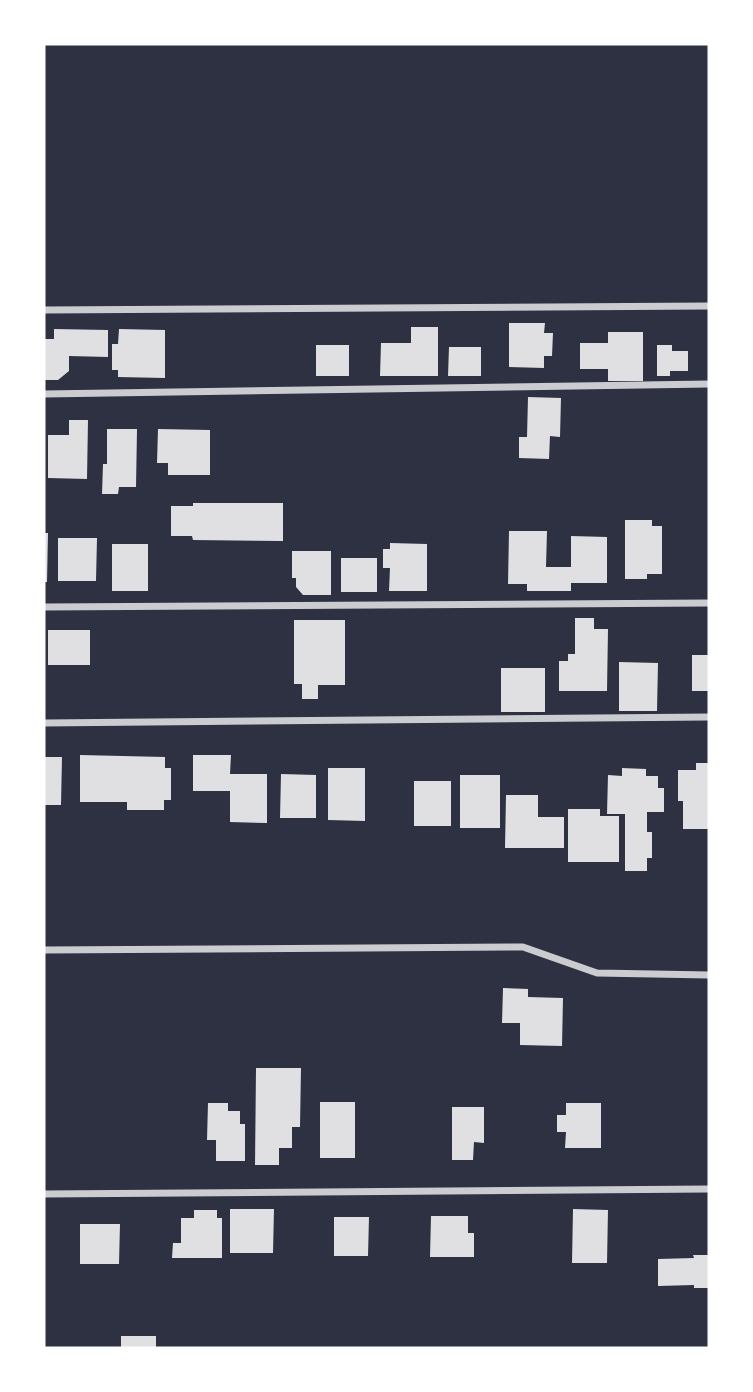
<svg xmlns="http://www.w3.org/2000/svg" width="753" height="1392" font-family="Overpass,sans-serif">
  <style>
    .building { fill: #e0e0e3 }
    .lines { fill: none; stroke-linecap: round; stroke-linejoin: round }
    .minor { stroke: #caccd0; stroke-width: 7 }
  </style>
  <rect width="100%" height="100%" fill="#2d3142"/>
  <!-- building -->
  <g class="building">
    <path d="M509 323H545L544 333H553L552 356H544V368L509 367Z"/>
    <path d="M411 327H438V376H380L381 343H411Z"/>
    <path d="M54 329 108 330V357L69 356V371L58 380H44V339H54Z"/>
    <path d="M119 329 165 330V378L118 377V370H112V344H118Z"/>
    <path d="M608 332H643V381H608V369H580V343H608Z"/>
    <rect x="316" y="345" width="33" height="31"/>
    <path d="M657 345H672V351H688V371H670V376H657Z"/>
    <path d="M449 347H481V376H448Z"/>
    <path d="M528 397 561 398 560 437 550 436 549 459 519 458V437H527Z"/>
    <path d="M69 420H88L87 479 48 478V435H69Z"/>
    <path d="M107 429H137L136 487H119L118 494H102L103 464H107Z"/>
    <path d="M158 429 210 430V475H168V463H157Z"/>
    <path d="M193 503H283V541L193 540 192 536H171V506H193Z"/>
    <path d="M625 520H652V526H662V574H647V579H625Z"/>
    <path d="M509 531H547L546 567H571V536L607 537V583H571V591H527V584H508Z"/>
    <path d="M44 533H48L47 582H44Z"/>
    <path d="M58 538H97L96 581H58Z"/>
    <path d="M390 543 427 544V591H389L390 568H383V549H390Z"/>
    <rect x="112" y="544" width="36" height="47"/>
    <path d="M292 551H331V595H303L296 587V578H292Z"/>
    <rect x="341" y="558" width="36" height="34"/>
    <path d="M575 618H594V629H608L607 691H559V661H568V654H575Z"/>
    <path d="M294 620H345V685H318V699H302V684H294Z"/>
    <rect x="48" y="630" width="42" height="35"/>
    <rect x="692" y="655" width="17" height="36"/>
    <path d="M619 662 658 663 657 711H619Z"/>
    <rect x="501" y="668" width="44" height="44"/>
    <path d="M80 755 165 757V768H171V800H164V810H127V802H80Z"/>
    <path d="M193 755H231L230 774H267V823L230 822V791H193Z"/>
    <path d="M44 757H62L61 805H44Z"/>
    <path d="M696 763H709V829H683V801H678V770H696Z"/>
    <path d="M328 768H365V821L328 820Z"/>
    <path d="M622 768 646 769V776H658V788H664V812H647V832H652V858H647V871H625V814H607L608 775 622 776Z"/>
    <path d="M281 774 316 775V818H280Z"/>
    <rect x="460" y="775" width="40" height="53"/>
    <rect x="414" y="781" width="37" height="45"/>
    <path d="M506 795H538V817H564V848H505Z"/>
    <path d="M568 809H600V816H619V862H568Z"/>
    <path d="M503 988 528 989V997L563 998 562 1046 520 1045V1023H502Z"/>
    <path d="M256 1068H301L300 1127H292V1148H279V1165H255Z"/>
    <rect x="320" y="1102" width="35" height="56"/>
    <path d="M208 1103H228V1111H240V1124H245V1161H216V1140H207Z"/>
    <path d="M566 1103H601V1148H565L566 1132H557V1115H566Z"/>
    <path d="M452 1107H484V1143L474 1142 473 1160H452Z"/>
    <path d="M230 1209H274L273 1253H230Z"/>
    <path d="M573 1209 608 1210 607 1263H572Z"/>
    <path d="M194 1210H217V1218H222V1258H172L173 1243H181V1218H194Z"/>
    <path d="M431 1216H468V1233H474V1257H430Z"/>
    <path d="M334 1217H369L368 1256H334Z"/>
    <path d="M80 1224H120L119 1264H80Z"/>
    <path d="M693 1255H709V1288H694V1285L658 1286V1259L694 1258Z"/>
    <rect x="121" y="1336" width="35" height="12"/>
  </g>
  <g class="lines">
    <!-- minor -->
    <g class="minor">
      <path d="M44 310 709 306"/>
      <path d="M44 394 709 384"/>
      <path d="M44 607 709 603"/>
      <path d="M44 723 709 717"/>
      <path d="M44 950 523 947 597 973 709 975"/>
      <path d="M44 1194 709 1189"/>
    </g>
  </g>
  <!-- border -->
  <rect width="753" height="1392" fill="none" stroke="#ffffff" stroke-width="91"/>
</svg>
